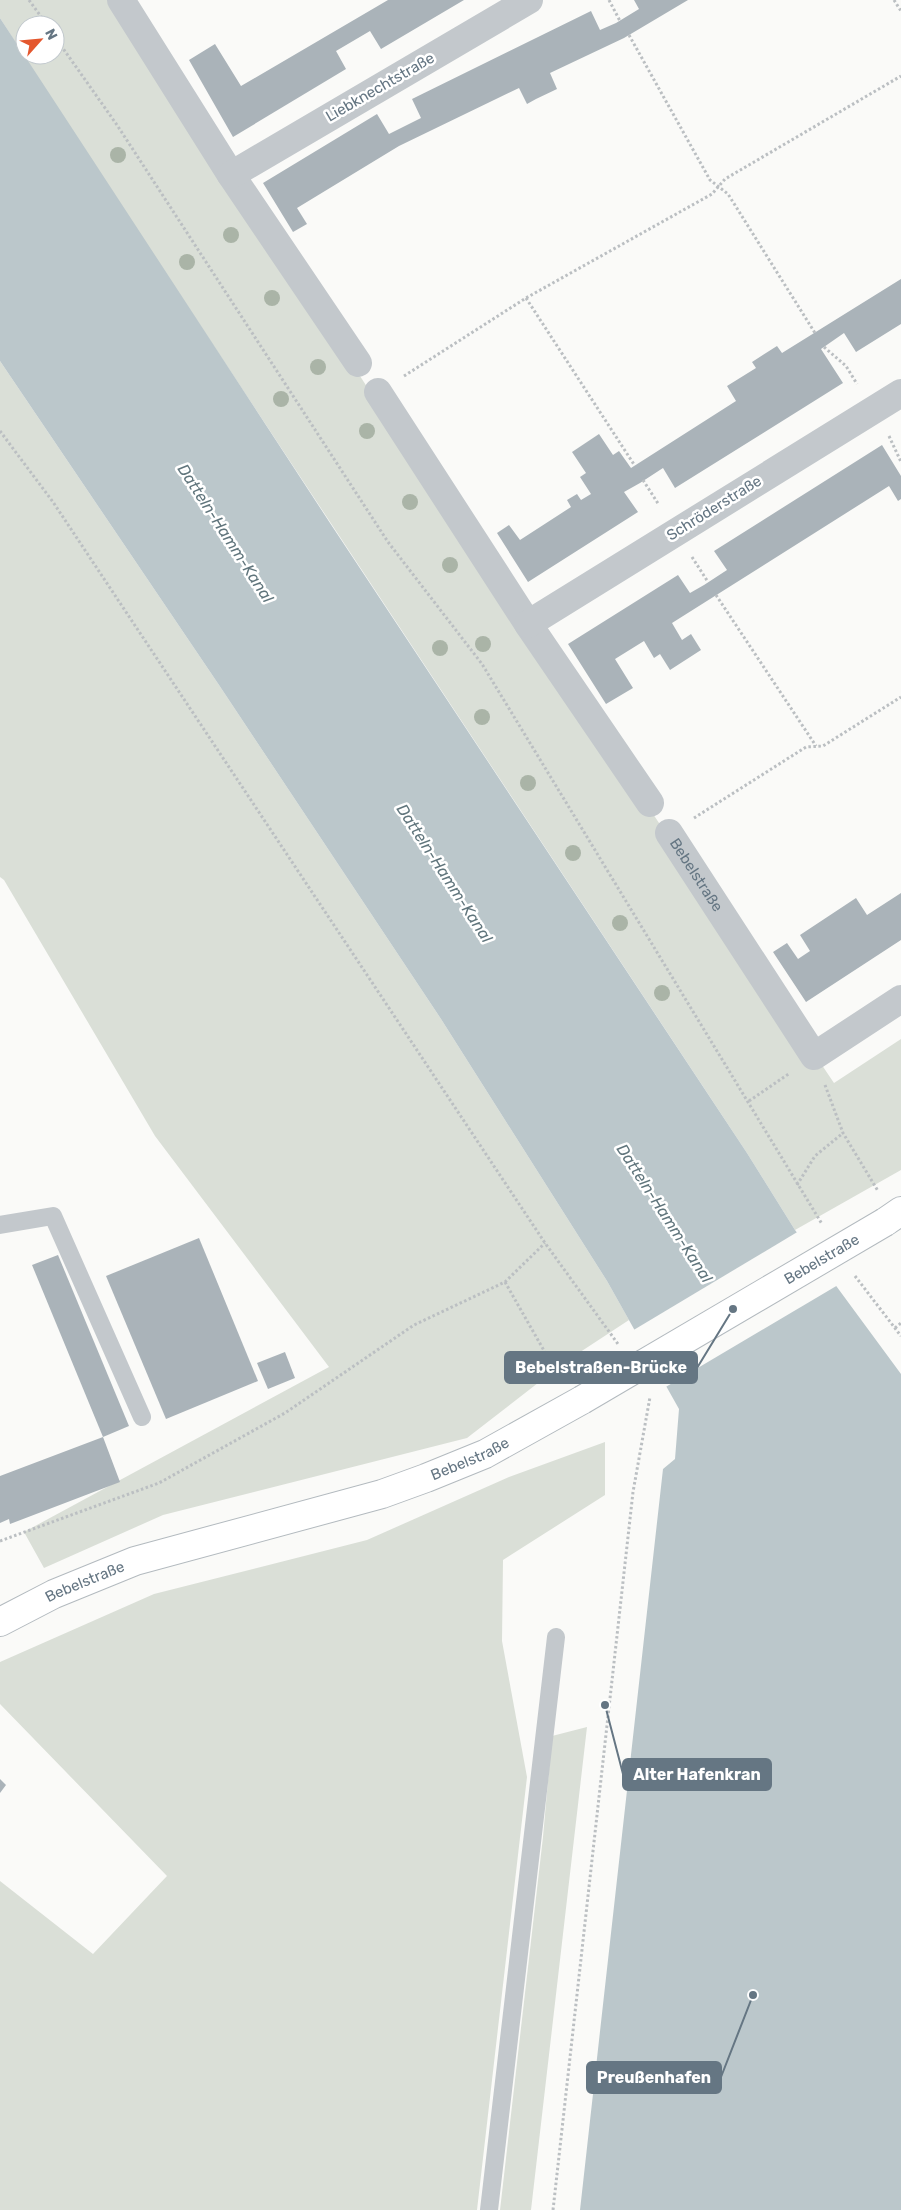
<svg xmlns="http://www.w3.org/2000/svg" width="901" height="2210" font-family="Rubik,sans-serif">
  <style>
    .green { fill: #dadfd7; fill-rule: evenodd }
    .water { fill: #bbc7cb }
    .pier { fill: #fafaf8 }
    .building { fill: #aab3b9 }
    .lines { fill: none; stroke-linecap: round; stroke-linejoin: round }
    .secondary-casing { stroke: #b3babf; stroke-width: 30 }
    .path { stroke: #bbbfc2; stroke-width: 3; stroke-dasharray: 2.5 2.5; stroke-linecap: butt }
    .lane { stroke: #c3c8cc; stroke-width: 18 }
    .street { stroke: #c3c8cc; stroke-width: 28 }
    .secondary { stroke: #fff; stroke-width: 28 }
    .secondary-bridge-casing { stroke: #b3babf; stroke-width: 30; stroke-linecap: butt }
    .secondary-bridge { stroke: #fff; stroke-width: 28 }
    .tree { fill: #aab4a7 }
    .labels { text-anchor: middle; stroke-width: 5; stroke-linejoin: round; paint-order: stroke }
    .street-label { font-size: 15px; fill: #657683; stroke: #fff }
    .water-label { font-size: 16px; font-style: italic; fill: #60757c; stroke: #fff }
    .leader { fill: none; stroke: #657683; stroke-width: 2 }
    .callout-dot { fill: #657683; stroke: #fff; stroke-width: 2 }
    .callout { fill: #657683; stroke: #657683; stroke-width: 2 }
    .callout-label { font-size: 16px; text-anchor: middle; font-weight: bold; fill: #fff }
  </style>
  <rect width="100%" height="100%" fill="#fafaf8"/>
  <!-- green -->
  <g class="green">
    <path d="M0 0H117L402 441 834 1083 901 1039V1170L795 1230 747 1153 81 145 0 18ZM25 25H55V55H25Z"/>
    <path d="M0 361 219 685 441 1019 607 1281 629 1320 565 1362 467 1438 163 1515 44 1568 24 1532 329 1367 155 1136 4 880 0 877Z"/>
    <path d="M605 1442V1495L503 1560 502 1641 527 1777 477 2210H0V1881L93 1954 167 1876 0 1704V1662L154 1594 367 1540 509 1477Z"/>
    <path d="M587 1727 531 2210H500L543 1837 552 1736Z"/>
  </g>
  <!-- water -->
  <path class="water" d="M0 18 330 523 747 1153 795 1230 901 1374V2210H580L663 1469 675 1459 679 1409 607 1281 441 1019 219 685 0 361Z"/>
  <!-- pier -->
  <path class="pier" d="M799 1231 838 1285 664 1388 632 1331Z"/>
  <!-- building -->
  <g class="building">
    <path d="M388 0H464L381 49 370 31 336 51 346 69 233 137 189 60 215 44 241 86Z"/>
    <path d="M634 0H688L624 38 550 73 557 89 536 99 527 104 519 88 399 146 297 208 307 224 293 232 263 183 377 114 389 134 421 118 412 99 591 11 600 30 616 23 639 9Z"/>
    <path d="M901 279V324L856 352 844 333 821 349 843 383 675 488 663 468 640 483 624 492 638 512 528 582 497 533 509 525 520 540 571 507 567 500 577 494 581 500 591 494 580 477 586 473 572 452 599 434 613 455 619 451 631 468 736 401 727 386 756 368 752 362 777 346 782 353Z"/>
    <path d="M882 445 901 476V499L898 501 889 486 672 623 682 640 691 634 701 650 670 670 660 654 654 658 644 641 615 659 633 688 606 704 568 644 678 575 690 593 704 585 727 570 714 551Z"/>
    <path d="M901 893V940L806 1002 773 952 787 943 798 959 810 951 800 935 856 898 867 915Z"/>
    <path d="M199 1238 258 1381 166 1419 106 1276Z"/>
    <path d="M58 1255 129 1426 103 1437 32 1265Z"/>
    <path d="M285 1352 295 1378 268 1389 257 1363Z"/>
    <path d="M103 1437 120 1482 10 1524 9 1519 0 1523V1476Z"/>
    <path d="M0 1779 6 1785 0 1793Z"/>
  </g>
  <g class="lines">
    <defs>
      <g id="secondary">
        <path d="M885 1222 901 1211"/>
        <path id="s2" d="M0 1622 54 1594 135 1561 382 1494 426 1478 485 1454 582 1400"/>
      </g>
    </defs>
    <!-- secondary casing -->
    <use href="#secondary" class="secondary-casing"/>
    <!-- path -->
    <g class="path">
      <path d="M29 0 47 25"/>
      <path d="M609 0 620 21"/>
      <path d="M894 0 901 11"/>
      <path d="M629 35 710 180 728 194 815 333"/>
      <path d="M55 37 117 125 388 542 482 664 822 1224"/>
      <path d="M526 298 635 466"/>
      <path d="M824 347 846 366 857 384"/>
      <path d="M404 376 526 298 712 194 725 179 901 76"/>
      <path d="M0 431 53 502 545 1243 618 1344"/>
      <path d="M889 436 901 462"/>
      <path d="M643 480 659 505"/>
      <path d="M692 557 708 582"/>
      <path d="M716 595 816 746"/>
      <path d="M694 818 806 747 823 746 901 697"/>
      <path d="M825 1085 843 1133 878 1191"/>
      <path d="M749 1101 790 1073"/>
      <path d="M797 1185 815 1156 843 1133"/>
      <path d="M855 1276 901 1336"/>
      <path d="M505 1282 559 1377"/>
      <path d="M895 1328 901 1323"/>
      <path d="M0 1541 159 1483 285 1413 414 1325 505 1282 545 1243"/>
      <path d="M553 2210 633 1492 650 1397"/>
    </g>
    <!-- lane -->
    <g class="lane">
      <path d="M0 1225 53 1216 142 1417"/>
      <path d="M489 2210 556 1637"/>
    </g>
    <!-- street -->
    <g class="street">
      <path d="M121 0 231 175 358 363"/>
      <path d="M231 175 529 0"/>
      <path d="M378 392 528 624 650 803"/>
      <path d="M528 624 901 393"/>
      <path id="s1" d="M669 833 814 1056 901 999"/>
    </g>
    <!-- secondary -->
    <use href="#secondary" class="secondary"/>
    <defs>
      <g id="secondary-bridge">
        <path id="s3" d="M582 1400 885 1222"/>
      </g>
    </defs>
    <!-- secondary-bridge casing -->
    <use href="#secondary-bridge" class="secondary-bridge-casing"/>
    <!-- secondary-bridge -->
    <use href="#secondary-bridge" class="secondary-bridge"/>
  </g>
  <!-- trees -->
  <g class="tree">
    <circle cx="118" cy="155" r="8"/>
    <circle cx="231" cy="235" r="8"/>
    <circle cx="187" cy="262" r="8"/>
    <circle cx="272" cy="298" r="8"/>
    <circle cx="318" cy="367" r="8"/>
    <circle cx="281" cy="399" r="8"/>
    <circle cx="367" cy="431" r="8"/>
    <circle cx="410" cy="502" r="8"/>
    <circle cx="450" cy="565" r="8"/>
    <circle cx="483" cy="644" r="8"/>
    <circle cx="440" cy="648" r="8"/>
    <circle cx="482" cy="717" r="8"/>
    <circle cx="528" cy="783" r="8"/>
    <circle cx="573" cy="853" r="8"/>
    <circle cx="620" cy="923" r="8"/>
    <circle cx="662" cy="993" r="8"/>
  </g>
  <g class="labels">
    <!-- street labels -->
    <g class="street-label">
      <text transform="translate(380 87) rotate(-30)" y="5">Liebknechtstraße</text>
      <text transform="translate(714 508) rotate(-32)" y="5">Schröderstraße</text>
      <text dy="5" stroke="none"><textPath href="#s1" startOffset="50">Bebelstraße</textPath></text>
      <text dy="5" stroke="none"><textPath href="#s3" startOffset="278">Bebelstraße</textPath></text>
      <text dy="5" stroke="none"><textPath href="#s2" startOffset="499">Bebelstraße</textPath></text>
      <text dy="5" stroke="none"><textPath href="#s2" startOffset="94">Bebelstraße</textPath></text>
    </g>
    <!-- water labels -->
    <g class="water-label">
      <text transform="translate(226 533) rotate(57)" y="6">Datteln-Hamm-Kanal</text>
      <text transform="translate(445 873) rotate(57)" y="6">Datteln-Hamm-Kanal</text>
      <text transform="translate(665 1213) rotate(57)" y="6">Datteln-Hamm-Kanal</text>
    </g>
  </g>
  <!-- callouts -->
  <path class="leader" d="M733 1309L697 1368M605 1705L623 1774M753 1995L721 2077"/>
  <g class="callout-dot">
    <circle cx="733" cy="1309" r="5"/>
    <circle cx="605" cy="1705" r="5"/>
    <circle cx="753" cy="1995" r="5"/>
  </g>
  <g class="callout">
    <rect x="505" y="1352" width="192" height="31" rx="5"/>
    <rect x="623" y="1759" width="148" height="31" rx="5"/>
    <rect x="587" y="2062" width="134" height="31" rx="5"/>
  </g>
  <g class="callout-label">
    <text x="601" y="1373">Bebelstraßen-Brücke</text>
    <text x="697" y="1780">Alter Hafenkran</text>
    <text x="654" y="2083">Preußenhafen</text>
  </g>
  <!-- north arrow -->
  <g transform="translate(40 40) rotate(63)"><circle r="24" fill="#ffffff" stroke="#c1c8cd"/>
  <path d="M0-4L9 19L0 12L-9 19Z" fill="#e4572e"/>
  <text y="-8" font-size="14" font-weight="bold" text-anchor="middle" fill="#657683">N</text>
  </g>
</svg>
